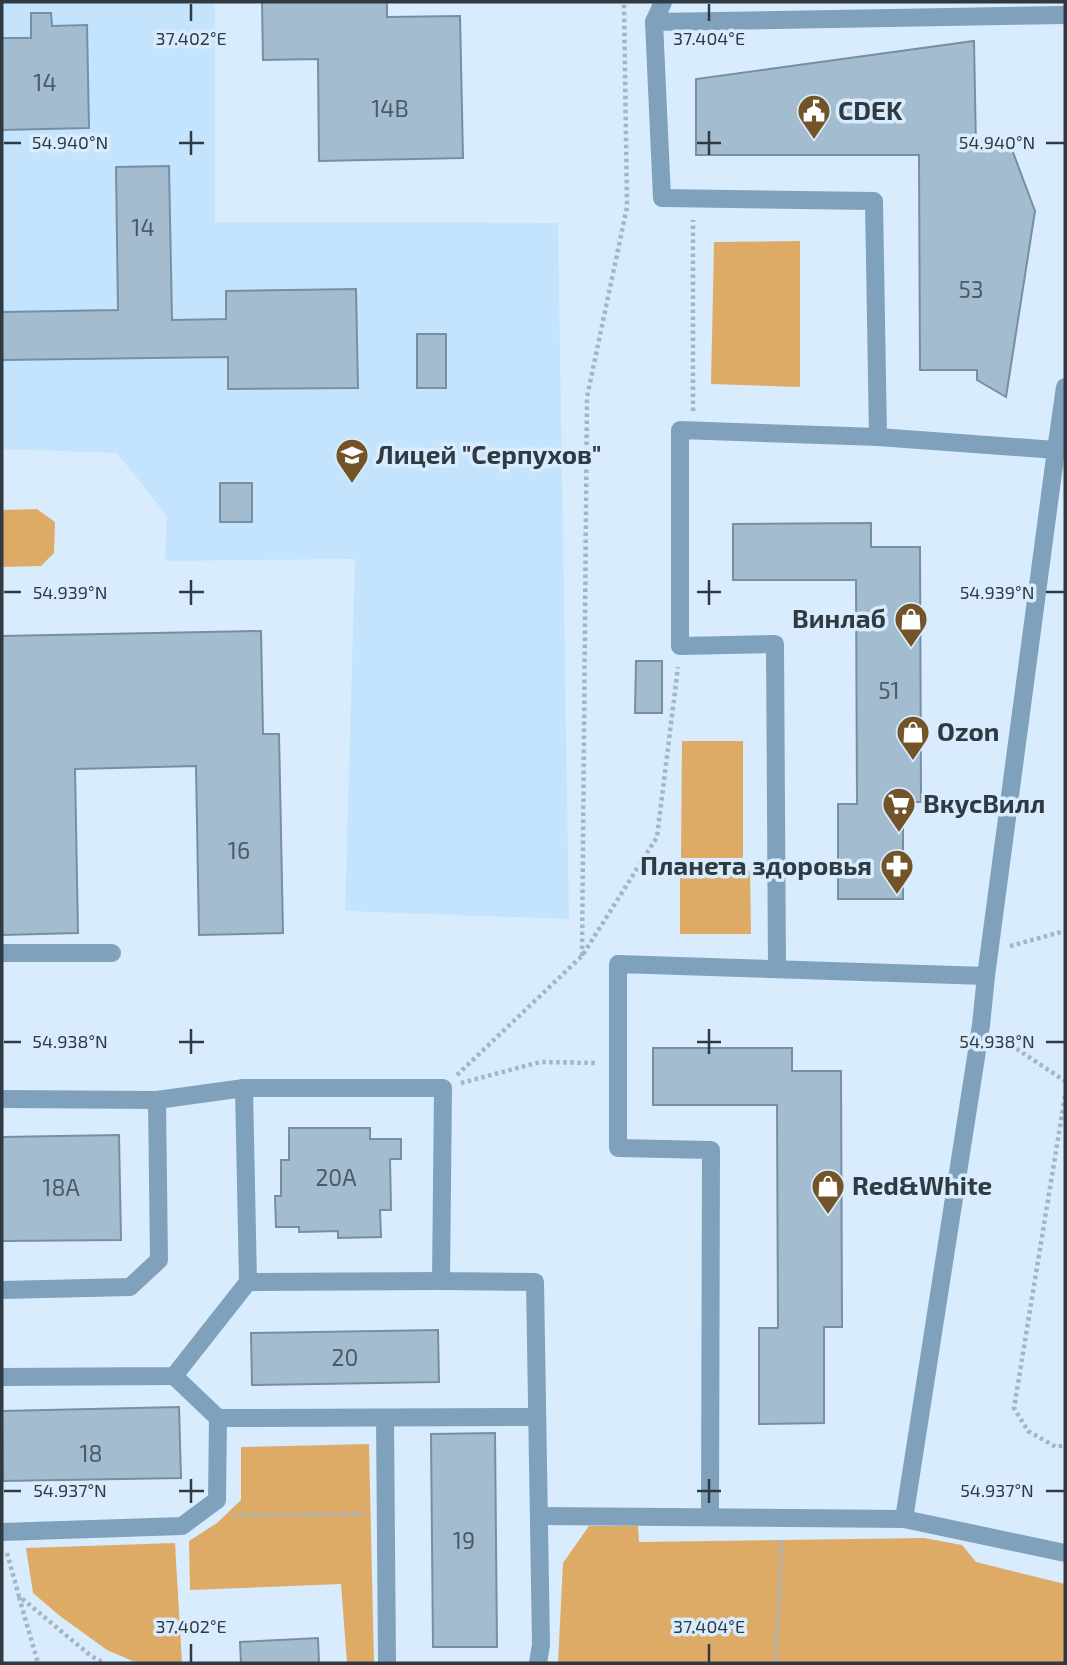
<svg xmlns="http://www.w3.org/2000/svg" width="1067" height="1665" font-family="'Exo 2',sans-serif">
  <style>
    .built { fill: #c4e4fe }
    .green { fill: #deab67 }
    .building { fill: #a4bcd0; stroke: #778fa2; stroke-width: 2 }
    .lines { fill: none; stroke-linecap: round; stroke-linejoin: round }
    .path { stroke: #a4b5c3; stroke-width: 4.5; stroke-dasharray: 3.5 3.5; stroke-linecap: butt }
    .minor { stroke: #80a1bc; stroke-width: 18 }
    .ticks { fill: none; stroke: #303a42; stroke-width: 2.5 }
    .labels { text-anchor: middle; stroke-width: 7; stroke-linejoin: round; paint-order: stroke }
    .number-label { font-size: 23px; fill: #4d5a66 }
    .poi-label { font-size: 26px; font-weight: bold; fill: #303a42; stroke: #d8ecfd; text-anchor: start }
    .ticks-label { font-size: 18px; text-anchor: middle; fill: #303a42; stroke: #d8ecfd; stroke-width: 7; stroke-linejoin: round; paint-order: stroke }
  </style>
  <rect width="100%" height="100%" fill="#d8ecfd"/>
  <!-- built -->
  <path class="built" d="M2 2H215V222L558 223 569 919 345 911 355 559 165 561 167 516 117 453 2 449Z"/>
  <!-- green -->
  <g class="green">
    <path d="M800 241V387L711 384 714 242Z"/>
    <path d="M37 509 55 522 54 553 41 566 2 567V510Z"/>
    <path d="M682 741H743V858H681Z"/>
    <path d="M680 871H750L751 934H680Z"/>
    <path d="M369 1444 374 1663H347L341 1584 190 1590 189 1541 217 1523 241 1500V1447Z"/>
    <path d="M589 1526H638L639 1542 924 1538 962 1545 976 1562 1065 1584V1663H558L563 1563Z"/>
    <path d="M175 1543 182 1663H137L107 1650 60 1616 33 1593 26 1548Z"/>
  </g>
  <!-- building -->
  <g class="building">
    <path d="M262 2H387V17L460 16 463 158 319 161 318 59 263 60Z"/>
    <path d="M31 13H51L52 26 87 25 89 128 2 130V38H31Z"/>
    <path d="M974 41 976 149 1011 147 1035 211 1006 397 977 380V370H920L919 155H696V79Z"/>
    <path d="M169 166 172 320 226 319V291L356 289 358 388 228 389V357L2 360V312L118 310 116 167Z"/>
    <rect x="417" y="334" width="29" height="54"/>
    <rect x="220" y="483" width="32" height="39"/>
    <path d="M871 523V547H920L921 802H903V899H838V804H857L856 580H733V524Z"/>
    <path d="M261 631 263 734H279L283 933 199 935 196 766 75 769 78 933 2 935V636Z"/>
    <path d="M636 661H662V713H635Z"/>
    <path d="M653 1048H792V1071H841L842 1327H824V1423L759 1424V1328H778L777 1105H653Z"/>
    <path d="M289 1128H370V1139H401V1159H390L391 1210H380L381 1237 338 1238V1231L299 1232V1227H276L275 1196H281V1160H289Z"/>
    <path d="M119 1135 121 1240 2 1241V1137Z"/>
    <path d="M438 1330 439 1382 252 1385 251 1333Z"/>
    <path d="M179 1407 181 1478 3 1481 2 1411Z"/>
    <path d="M495 1433 497 1647H433L431 1434Z"/>
    <path d="M318 1638 319 1663H241L240 1642Z"/>
  </g>
  <g class="lines">
    <!-- path -->
    <g class="path">
      <path d="M693 411V220"/>
      <path d="M1010 946 1065 931"/>
      <path d="M582 956 587 397 627 207 624 2"/>
      <path d="M999 1037 1065 1081"/>
      <path d="M457 1075 582 956 657 837 678 667"/>
      <path d="M461 1083 540 1062 597 1063"/>
      <path d="M1065 1096 1014 1408 1028 1431 1056 1447 1065 1445"/>
      <path d="M233 1515 364 1514"/>
      <path d="M7 1553 19 1596 91 1656 104 1663"/>
      <path d="M19 1597 38 1663"/>
      <path d="M775 1663 780 1584 781 1538"/>
    </g>
    <!-- minor -->
    <g class="minor">
      <path d="M654 22 663 2"/>
      <path d="M878 437 874 201 662 198 654 22 1065 15"/>
      <path d="M1056 450 1065 387"/>
      <path d="M2 953H112"/>
      <path d="M777 969 775 644 680 646V430L878 437 1056 450 986 976"/>
      <path d="M244 1088 248 1282 441 1281"/>
      <path d="M2 1099 157 1100 244 1088H443L441 1281 535 1282 541 1645 538 1663"/>
      <path d="M2 1290 130 1287 159 1260 157 1100"/>
      <path d="M2 1377 174 1376 248 1282"/>
      <path d="M218 1418 537 1417"/>
      <path d="M385 1418 387 1663"/>
      <path d="M539 1516 904 1519 981 1025 986 976 618 964V1148L711 1150 710 1517"/>
      <path d="M904 1519 1065 1553"/>
      <path d="M2 1532 182 1526 217 1500 218 1418 174 1376"/>
    </g>
  </g>
  <!-- ticks -->
  <path class="ticks" d="M191 4V21M709 4V21M191 131V155M709 131V155M4 143H21M179 143H204M697 143H721M1046 143H1064M191 580V605M709 580V605M4 592H21M179 592H204M697 592H721M1046 592H1064M191 1029V1054M709 1029V1054M4 1042H21M179 1042H204M697 1042H721M1046 1042H1064M191 1479V1503M709 1479V1503M4 1491H21M179 1491H204M697 1491H721M1046 1491H1064M191 1644V1662M709 1644V1662"/>
  <!-- icons -->
  <defs>
    <symbol id="civic-pin" viewBox="-11 -11 22 30"><path d="M0 17L-7.5 6A9.5 9.5 0 1 1 7.5 6Z" fill="#735429" stroke="#d8ecfd"/><path d="M-.6-6.5H3V-4.5H.6V-3L4-1V1h2V6H-6V1h2V-1L-.6-3ZM-1.2 2.5V6h2.4V2.5Z" fill="#fff"/></symbol>
    <symbol id="school-pin" viewBox="-11 -11 22 30"><path d="M0 17L-7.5 6A9.5 9.5 0 1 1 7.5 6Z" fill="#735429" stroke="#d8ecfd"/><path d="M0-5L7-2L0 1L-7-2ZM-4 1L0 2.5L4 1V4Q0 6-4 4Z" fill="#fff"/></symbol>
    <symbol id="shop-pin" viewBox="-11 -11 22 30"><path d="M0 17L-7.5 6A9.5 9.5 0 1 1 7.5 6Z" fill="#735429" stroke="#d8ecfd"/><path d="M-5-2.5h2.3a2.7 3.5 0 0 1 5.4 0H5L5.5 6h-11ZM-1.5-2.5h3a1.5 2.3 0 0 0-3 0Z" fill="#fff"/></symbol>
    <symbol id="supermarket-pin" viewBox="-11 -11 22 30"><path d="M0 17L-7.5 6A9.5 9.5 0 1 1 7.5 6Z" fill="#735429" stroke="#d8ecfd"/><path d="M-6-5.5h2.5l.6 2H6L4.5 2H-2.5L-4.4-4H-6ZM-1.5 3.2a1.3 1.3 0 1 0 .1 0ZM3 3.2a1.3 1.3 0 1 0 .1 0Z" fill="#fff"/></symbol>
    <symbol id="pharmacy-pin" viewBox="-11 -11 22 30"><path d="M0 17L-7.5 6A9.5 9.5 0 1 1 7.5 6Z" fill="#735429" stroke="#d8ecfd"/><path d="M-2-6h4v4h4v4h-4v4h-4v-4h-4v-4h4Z" fill="#fff"/></symbol>
  </defs>
  <g fill-rule="evenodd">
    <use href="#civic-pin" x="795" y="92" width="38" height="52"/>
    <use href="#school-pin" x="333" y="436" width="38" height="52"/>
    <use href="#shop-pin" x="892" y="600" width="38" height="52"/>
    <use href="#shop-pin" x="894" y="713" width="38" height="52"/>
    <use href="#supermarket-pin" x="880" y="785" width="38" height="52"/>
    <use href="#pharmacy-pin" x="878" y="847" width="38" height="52"/>
    <use href="#shop-pin" x="809" y="1167" width="38" height="52"/>
  </g>
  <g class="labels">
    <!-- number labels -->
    <g class="number-label">
      <text x="45" y="91">14</text>
      <text x="390" y="117">14В</text>
      <text x="143" y="236">14</text>
      <text x="971" y="298">53</text>
      <text x="889" y="699">51</text>
      <text x="239" y="859">16</text>
      <text x="336" y="1186">20А</text>
      <text x="61" y="1196">18А</text>
      <text x="345" y="1366">20</text>
      <text x="91" y="1462">18</text>
      <text x="464" y="1549">19</text>
    </g>
    <!-- poi labels -->
    <g class="poi-label">
      <text x="838" y="120">CDEK</text>
      <text x="376" y="464">Лицей "Серпухов"</text>
      <text x="886" y="628" text-anchor="end">Винлаб</text>
      <text x="937" y="741">Ozon</text>
      <text x="923" y="813">ВкусВилл</text>
      <text x="872" y="875" text-anchor="end">Планета здоровья</text>
      <text x="852" y="1195">Red&amp;White</text>
    </g>
  </g>
  <g class="ticks-label">
    <text x="191" y="45">37.402°E</text>
    <text x="709" y="45">37.404°E</text>
    <text x="70" y="149">54.940°N</text>
    <text x="997" y="149">54.940°N</text>
    <text x="70" y="599">54.939°N</text>
    <text x="997" y="599">54.939°N</text>
    <text x="70" y="1048">54.938°N</text>
    <text x="997" y="1048">54.938°N</text>
    <text x="70" y="1497">54.937°N</text>
    <text x="997" y="1497">54.937°N</text>
    <text x="191" y="1633">37.402°E</text>
    <text x="709" y="1633">37.404°E</text>
  </g>
  <!-- border -->
  <rect width="1067" height="1665" fill="none" stroke="#303a42" stroke-width="7"/>
</svg>
